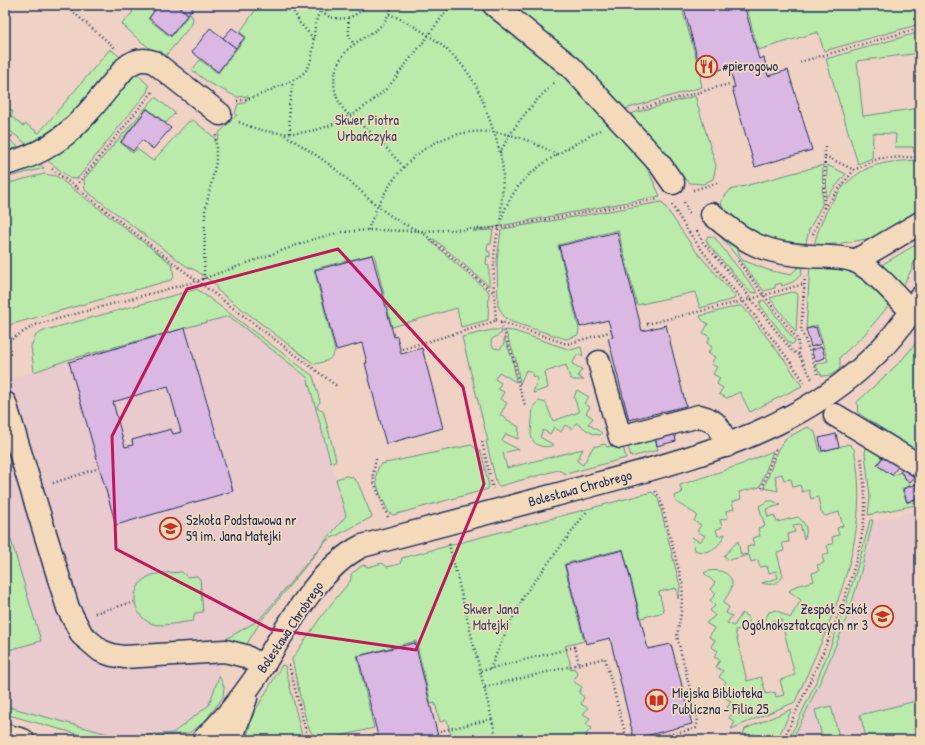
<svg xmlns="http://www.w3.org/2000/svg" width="925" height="745" font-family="'Patrick Hand',sans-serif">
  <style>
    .built { fill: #e9cacd }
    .green { fill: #baebab; stroke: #6a8d84 }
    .building { fill: #dab8e3; stroke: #1b2f5e; fill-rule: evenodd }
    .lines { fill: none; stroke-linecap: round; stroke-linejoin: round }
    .minor-casing { stroke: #1b2f5e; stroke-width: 25 }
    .path { stroke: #1b2f5e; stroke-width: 2.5; stroke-dasharray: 1 3; stroke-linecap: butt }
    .minor { stroke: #f4d9bb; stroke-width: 22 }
    .marked { fill: none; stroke: #c2185b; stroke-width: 3; stroke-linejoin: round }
    .labels { text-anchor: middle; stroke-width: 3.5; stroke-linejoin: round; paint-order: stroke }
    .poi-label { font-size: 14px; fill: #1b2f5e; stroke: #f4d9bb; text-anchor: start }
    .park-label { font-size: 14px; fill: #334b6a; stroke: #f4d9bb }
    .street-label { font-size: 14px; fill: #1b2f5e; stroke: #f4d9bb }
  </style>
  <rect width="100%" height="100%" fill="#efd2c3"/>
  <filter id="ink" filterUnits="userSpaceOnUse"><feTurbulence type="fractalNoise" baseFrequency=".025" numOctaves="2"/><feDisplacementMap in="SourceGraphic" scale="8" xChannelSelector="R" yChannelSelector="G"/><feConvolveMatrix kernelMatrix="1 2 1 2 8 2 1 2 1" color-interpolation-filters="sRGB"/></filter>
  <g filter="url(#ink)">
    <!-- built -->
    <g class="built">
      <path d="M229 315 307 377 346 516 260 622 226 645 209 705 174 733 119 737 5 706V380Z"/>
      <path d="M920 510V740H794L833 654 860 581 873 522Z"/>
    </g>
    <!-- green -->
    <g class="green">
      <path d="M124 5H158L148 19 171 37 190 13 193 19 192 24 163 59 138 39 122 24 133 12Z"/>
      <path d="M259 5H477L561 72 583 94 646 166 660 196 473 231 493 230 491 244H488L487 251 490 252V257L487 256 486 264 489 265V286L434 239 429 240 489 292 488 320 461 327 457 308 392 327 374 254 314 269 335 351C331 361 324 362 314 364L217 290 216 285 197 271 186 266 85 190 84 179 155 97 175 113 166 123 147 108 120 142 133 153 137 149 153 161 188 122 193 120 215 138V142L219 137V133L237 115 235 114 238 104 245 103 248 96 237 97 209 83 192 70 200 60 218 73 246 37 240 32Z"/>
      <path d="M512 5H681L701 75 700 78 702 87 625 109 579 59Z"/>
      <path d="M746 5H920V24L824 51 818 32 758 50Z"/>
      <path d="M920 32V53L857 61 863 116 920 108V152H914L913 147H895L896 134 873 133 872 158 858 164 826 59Z"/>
      <path d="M110 49 123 59 149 86 147 92 78 178 71 179 5 127V105L13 112 11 116 23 126 26 124 39 133Z"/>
      <path d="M695 96 716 166 713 179 703 184 690 183 685 179 668 157 630 114Z"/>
      <path d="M5 136 44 168 5 178Z"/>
      <path d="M920 160V209C889 240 855 242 814 246 821 214 843 174 877 165 891 161 906 161 920 160Z"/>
      <path d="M823 165 822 205 809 230 805 247 787 245 752 234 723 211 721 201 730 190Z"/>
      <path d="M827 165 846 174 826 198Z"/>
      <path d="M44 174 56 176 172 264 174 277 171 280 5 326V184Z"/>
      <path d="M662 202 695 250 735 296 734 299 700 308 695 292 637 305 618 230 558 245 579 329 578 335 566 339 512 322 505 318 498 306 497 260 501 231 503 229Z"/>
      <path d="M920 231C920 252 912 271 901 289L883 268V264L917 244Z"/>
      <path d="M718 233 734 242 742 260 768 270 790 275 802 264 801 275 793 282 782 286 781 283 775 285V288L764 291Z"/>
      <path d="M708 236 714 237 758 293 750 292 747 289 708 244 706 240Z"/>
      <path d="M810 264 857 271 890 304 864 335 840 357V369L831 375 822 376 815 365 828 361 817 325 806 329Z"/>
      <path d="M197 289 313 376 320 402 317 406 318 409 323 410 336 460 331 463 307 377 229 316 67 360 34 372 31 346 36 335 46 330Z"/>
      <path d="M791 292 797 293 798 296 796 332 770 298Z"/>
      <path d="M764 300 795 341 793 344H790L760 305 761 301Z"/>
      <path d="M738 306H742L745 309 786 362 802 386 750 412 740 392 727 398 719 394 723 388 717 384 720 378 713 374 717 367 711 364 715 357 708 353 712 347 707 343 710 337 703 333 708 324 702 320 700 316Z"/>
      <path d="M492 330H501L502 333 492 339 491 343 494 348 500 349 504 344V337L513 361 516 382 499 372 495 379 501 383 498 389 504 392 500 399 507 403 500 415 519 427 518 439 506 434 502 441 518 449 503 453 507 468 583 449 577 461 583 465 593 447 605 444 607 447 622 443 626 458 566 474 558 470 500 486 497 485 486 441H488L462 337Z"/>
      <path d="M505 330 514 331 571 350 581 347 583 357 578 354 572 364 582 369 578 376 584 380H574L570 378 566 365 545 372 548 388 533 393 538 378 532 376 533 373 526 370 520 384 516 360Z"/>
      <path d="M920 338V453L858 413 857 402 901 361Z"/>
      <path d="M577 390 589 397 584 403 590 407 586 413 593 418 588 424 602 433 600 435 593 434 576 423 572 429 565 425 561 432 554 427 550 434 543 430 540 437 554 445C544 449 531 446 531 433 531 429 532 424 532 420 533 412 531 406 539 401L546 403 553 421 579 412 574 397Z"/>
      <path d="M808 427 815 432 820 452 849 444 854 449C873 539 830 622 795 702L731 729 735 722 729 718 733 712 727 708 731 701 725 698 728 692 722 688 726 682 719 677 723 671 716 667 720 660 714 657 718 651 711 647 715 640 709 637 714 628 706 623 715 616 710 610 715 606 710 600 716 594 710 589 715 583 704 573C712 568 731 570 732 583 733 589 726 597 723 603L729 607 726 613 732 616 727 623 734 626 742 613 749 618V627L735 630 747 681 761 677 766 694 775 692 776 697 784 695 780 680 795 675 781 619 766 623 765 619 769 612 776 610 790 618 801 600 789 591 796 586 814 581 812 573 819 571 817 565 824 563 822 555 829 553 827 545 833 544 832 537 839 535 837 528 843 526 839 512 825 516 821 512 818 497 811 499 809 490 802 492 800 485 793 487 791 479 784 480 782 474 775 476 778 491 764 488 778 449 786 438Z"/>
      <path d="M654 435 658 450 631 457 627 442Z"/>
      <path d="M471 445 481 452 489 486 488 489 393 515 389 513C383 499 369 478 381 464Z"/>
      <path d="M869 446 883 455 877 465 893 476 900 472 910 485 902 489 907 503 920 498V504L868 515 870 497 865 453 866 448Z"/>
      <path d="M773 451 760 487 739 492 741 499 732 502 734 509 726 511 728 518 720 520 722 527 716 530 718 536 725 534C720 546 709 556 695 550L692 537 700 542 705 536 697 531 701 525 694 521 697 515 676 502 674 496 682 493 680 485 737 466Z"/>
      <path d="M346 476 352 477 358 483 372 517 326 541 260 622 244 649 226 645V639L259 620 346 516 336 479Z"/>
      <path d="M652 492 658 498 680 586 678 599 676 588 659 592 664 612 641 618 623 549 564 564 584 641 565 646 570 662V669L574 668 578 674 573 681 582 687 579 693 584 697 581 704 588 708 583 714 590 718 586 724 592 728 586 734 587 738 590 740H452L447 720 440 722 435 703 431 704 416 641 357 656 374 728 328 739C322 739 315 737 311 732 305 724 295 672 292 659L323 614 351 580V574L363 565 369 567 382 563 387 567 400 564 402 558Z"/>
      <path d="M768 501H773L781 505 766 509 768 517 774 515 777 522 798 517C805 522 809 531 804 539L800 524 793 525 795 532 788 534 789 542 782 543 784 551 777 553 783 576C779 584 771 586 762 583L778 578 776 571 769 573 767 566 760 567 758 560 751 562 749 555 729 560 724 556 738 541 741 555 748 554 747 547 754 545 752 538 760 536 758 528 765 526 759 506Z"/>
      <path d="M5 520 41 641 5 651Z"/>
      <path d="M870 520H873C868 540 864 560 859 579 844 632 817 691 792 740H788C825 670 851 597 870 520Z"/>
      <path d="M182 572 187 577 197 576 200 579 203 612 195 613 193 621C183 622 161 627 153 624 132 617 128 588 148 577 157 572 172 573 182 572Z"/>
      <path d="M282 665 285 666 303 740H279L247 735 254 713Z"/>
      <path d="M219 676 224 687 223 697 205 721 189 733 162 736 153 740H99L5 714V706L119 737 173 733 209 705Z"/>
      <path d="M920 700V740H867L860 715Z"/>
      <path d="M831 706 840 740H823L815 710Z"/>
      <path d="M792 709 777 740H757L754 734 742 738 745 729Z"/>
    </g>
    <!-- building -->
    <g class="building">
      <path d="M159 5H177L188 14 171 36 149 18Z"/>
      <path d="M177 5H195L188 14Z"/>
      <path d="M683 5H744L759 59 764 57 768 76 788 70 812 150 755 167 732 88 735 87 729 67 702 75Z"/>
      <path d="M210 28 236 48 218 72 192 52Z"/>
      <path d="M232 28 245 37 236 48 223 38Z"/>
      <path d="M147 109 171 128 153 149 142 140 133 151 121 142Z"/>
      <path d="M617 232 642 331 666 325 686 406 629 420 608 338 613 337 608 320 580 327 559 246Z"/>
      <path d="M372 255 394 337 397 336 401 354 422 348 443 428 386 444 365 363H367L362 343 336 350 315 270Z"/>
      <path d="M816 327 821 344 811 347 806 329Z"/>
      <path d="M185 328 233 491 116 525 69 362ZM168 386 181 432 173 434 171 429 132 440 133 445 125 447 113 402Z"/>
      <path d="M822 347 825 358 815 361 811 350Z"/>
      <path d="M674 431 676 441 657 446 655 435Z"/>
      <path d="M836 434 839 447 822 451 819 438Z"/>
      <path d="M884 456 899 465 892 475 877 465Z"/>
      <path d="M906 467 914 478 909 483 900 471Z"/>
      <path d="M916 484 920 497 907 502 903 489Z"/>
      <path d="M623 550 648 649 671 644 692 724 634 739 610 638 586 644 565 565Z"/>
      <path d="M415 643 439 740H379L358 656Z"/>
    </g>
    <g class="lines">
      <defs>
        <g id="minor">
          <path d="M494 5 571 67 659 163 673 183"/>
          <path d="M5 164C66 149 87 113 125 68 134 60 143 58 154 62L220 114"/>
          <path d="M712 214C745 243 765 254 810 256 824 257 842 256 855 261 875 270 897 297 912 312"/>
          <path d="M855 261 920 223"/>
          <path d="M599 362 620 437 699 416C719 421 720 428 726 446"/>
          <path d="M5 403 68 608 82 635 101 651 112 655 124 657 225 651 245 656 262 666"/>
          <path d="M835 415 920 466"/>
          <path d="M5 735 23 740"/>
          <path d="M203 740C222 722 241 699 256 677 283 635 316 569 362 546 434 527 506 508 578 489 708 454 845 422 920 298"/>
          <path d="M231 740 246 698"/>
        </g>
      </defs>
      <!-- minor casing -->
      <use href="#minor" class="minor-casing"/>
      <!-- path -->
      <g class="path">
        <path d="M65 5 115 48"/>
        <path d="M290 5 300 23 314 39"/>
        <path d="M317 5C320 9 323 14 328 16 340 22 359 17 365 5"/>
        <path d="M392 5C384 32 372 30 353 45 330 64 327 95 350 116 357 123 366 128 374 135 384 145 393 156 403 166"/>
        <path d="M389 14C424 29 461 54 478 90 483 99 485 109 489 118 495 135 502 154 503 172 503 187 501 203 501 218"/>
        <path d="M348 18 349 35 354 45"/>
        <path d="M800 62 920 28"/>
        <path d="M237 101C253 98 261 95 275 88 297 78 310 77 313 49 315 36 313 22 321 10"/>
        <path d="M639 109 729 84"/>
        <path d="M239 122C293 147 344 128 386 89 393 82 399 73 405 65 421 46 436 25 451 5"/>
        <path d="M5 131 14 138"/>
        <path d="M290 133 289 106 293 82"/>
        <path d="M285 135C301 145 318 156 334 168 361 189 387 221 421 231L494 293"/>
        <path d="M500 153C514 124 532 104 555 82"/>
        <path d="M825 156 854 170"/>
        <path d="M52 169 188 274 338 387"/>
        <path d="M76 186 154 90"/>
        <path d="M693 190 717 183"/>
        <path d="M684 202 689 214"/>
        <path d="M672 205C692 240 717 270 743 301L804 284"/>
        <path d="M824 208 825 146"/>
        <path d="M368 230C390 166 438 118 510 135 527 139 542 147 558 155"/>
        <path d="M697 231 703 242 737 281 792 351 799 355"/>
        <path d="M813 234 824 208 854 170 880 158 920 157"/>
        <path d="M738 261 798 340 799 355 812 379"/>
        <path d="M805 276 801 329 818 374"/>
        <path d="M204 279 205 211 216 162V135"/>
        <path d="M496 320 567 344 609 332"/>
        <path d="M501 323 514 360 518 383 525 405"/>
        <path d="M647 324 743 301 789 360 805 383"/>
        <path d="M5 343 35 325 197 281 317 238 342 232 368 230 421 231 499 228 659 199"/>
        <path d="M402 349 488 324 496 320C492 273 489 222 521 183 538 163 577 143 600 130"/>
        <path d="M482 442 493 489"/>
        <path d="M376 459 373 474 374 482 388 517"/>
        <path d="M53 483 100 468"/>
        <path d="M762 488 776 448"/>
        <path d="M449 544 497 740"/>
        <path d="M95 613 134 602"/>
        <path d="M289 665 308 740"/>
        <path d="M490 669 507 629 525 594 588 510"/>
        <path d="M481 671 575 647 579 664"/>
        <path d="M485 687 605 658 627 740"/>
        <path d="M440 731 492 719"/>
        <path d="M586 736 594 740"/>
        <path d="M354 740 372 735"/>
        <path d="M649 740 696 728 698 722 677 636 681 613 683 586 660 498 655 491"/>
        <path d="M783 740C813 674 855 592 864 520 867 498 863 477 861 456"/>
      </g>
      <!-- minor -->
      <use href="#minor" class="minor"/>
    </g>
  </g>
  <!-- marked area -->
  <path class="marked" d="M338 249 463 387 484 484 416 650 270 629 116 549 112 436 187 289Z"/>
  <!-- icons -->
  <defs>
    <symbol id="restaurant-ring" viewBox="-11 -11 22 22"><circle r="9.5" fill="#f4d9bb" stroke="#c8321e" stroke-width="1.5"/><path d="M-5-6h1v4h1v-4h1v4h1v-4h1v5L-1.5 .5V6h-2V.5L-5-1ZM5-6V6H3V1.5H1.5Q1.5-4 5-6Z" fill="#c8321e"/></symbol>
    <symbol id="school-ring" viewBox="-11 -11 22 22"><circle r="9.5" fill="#f4d9bb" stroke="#c8321e" stroke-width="1.5"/><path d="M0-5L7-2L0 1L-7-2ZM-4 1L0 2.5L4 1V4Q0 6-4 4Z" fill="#c8321e"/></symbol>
    <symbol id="library-ring" viewBox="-11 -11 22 22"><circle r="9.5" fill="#f4d9bb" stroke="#c8321e" stroke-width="1.5"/><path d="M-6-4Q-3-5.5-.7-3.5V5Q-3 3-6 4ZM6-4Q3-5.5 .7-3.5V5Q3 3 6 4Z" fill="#c8321e"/></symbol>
  </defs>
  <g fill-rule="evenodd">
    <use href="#restaurant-ring" x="694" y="54" width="25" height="25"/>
    <use href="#school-ring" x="158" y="516" width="25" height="25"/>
    <use href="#school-ring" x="870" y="604" width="25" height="25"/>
    <use href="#library-ring" x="644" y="688" width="25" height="25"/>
  </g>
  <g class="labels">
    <!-- poi labels -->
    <g class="poi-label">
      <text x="722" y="71">#pierogowo</text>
      <text x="186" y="525">Szkoła Podstawowa nr<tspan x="186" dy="16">59 im. Jana Matejki</tspan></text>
      <text x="868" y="614" text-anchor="end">Zespół Szkół<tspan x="868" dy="16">Ogólnokształcących nr 3</tspan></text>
      <text x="672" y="698">Miejska Biblioteka<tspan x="672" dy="16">Publiczna - Filia 25</tspan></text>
    </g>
    <!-- park labels -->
    <g class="park-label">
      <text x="367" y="125">Skwer Piotra<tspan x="367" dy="16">Urbańczyka</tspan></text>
      <text x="491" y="614">Skwer Jana<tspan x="491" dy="16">Matejki</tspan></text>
    </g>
    <!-- street labels -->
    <g class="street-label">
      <text transform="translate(580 488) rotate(-15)" y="5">Bolesława Chrobrego</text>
      <text transform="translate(290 627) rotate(-56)" y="5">Bolesława Chrobrego</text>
    </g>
  </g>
  <!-- margin -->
  <rect width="925" height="745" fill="none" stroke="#f4d9bb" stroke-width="20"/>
  <rect x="10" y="10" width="905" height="725" fill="none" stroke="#1b2f5e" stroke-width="1.5" filter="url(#ink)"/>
</svg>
